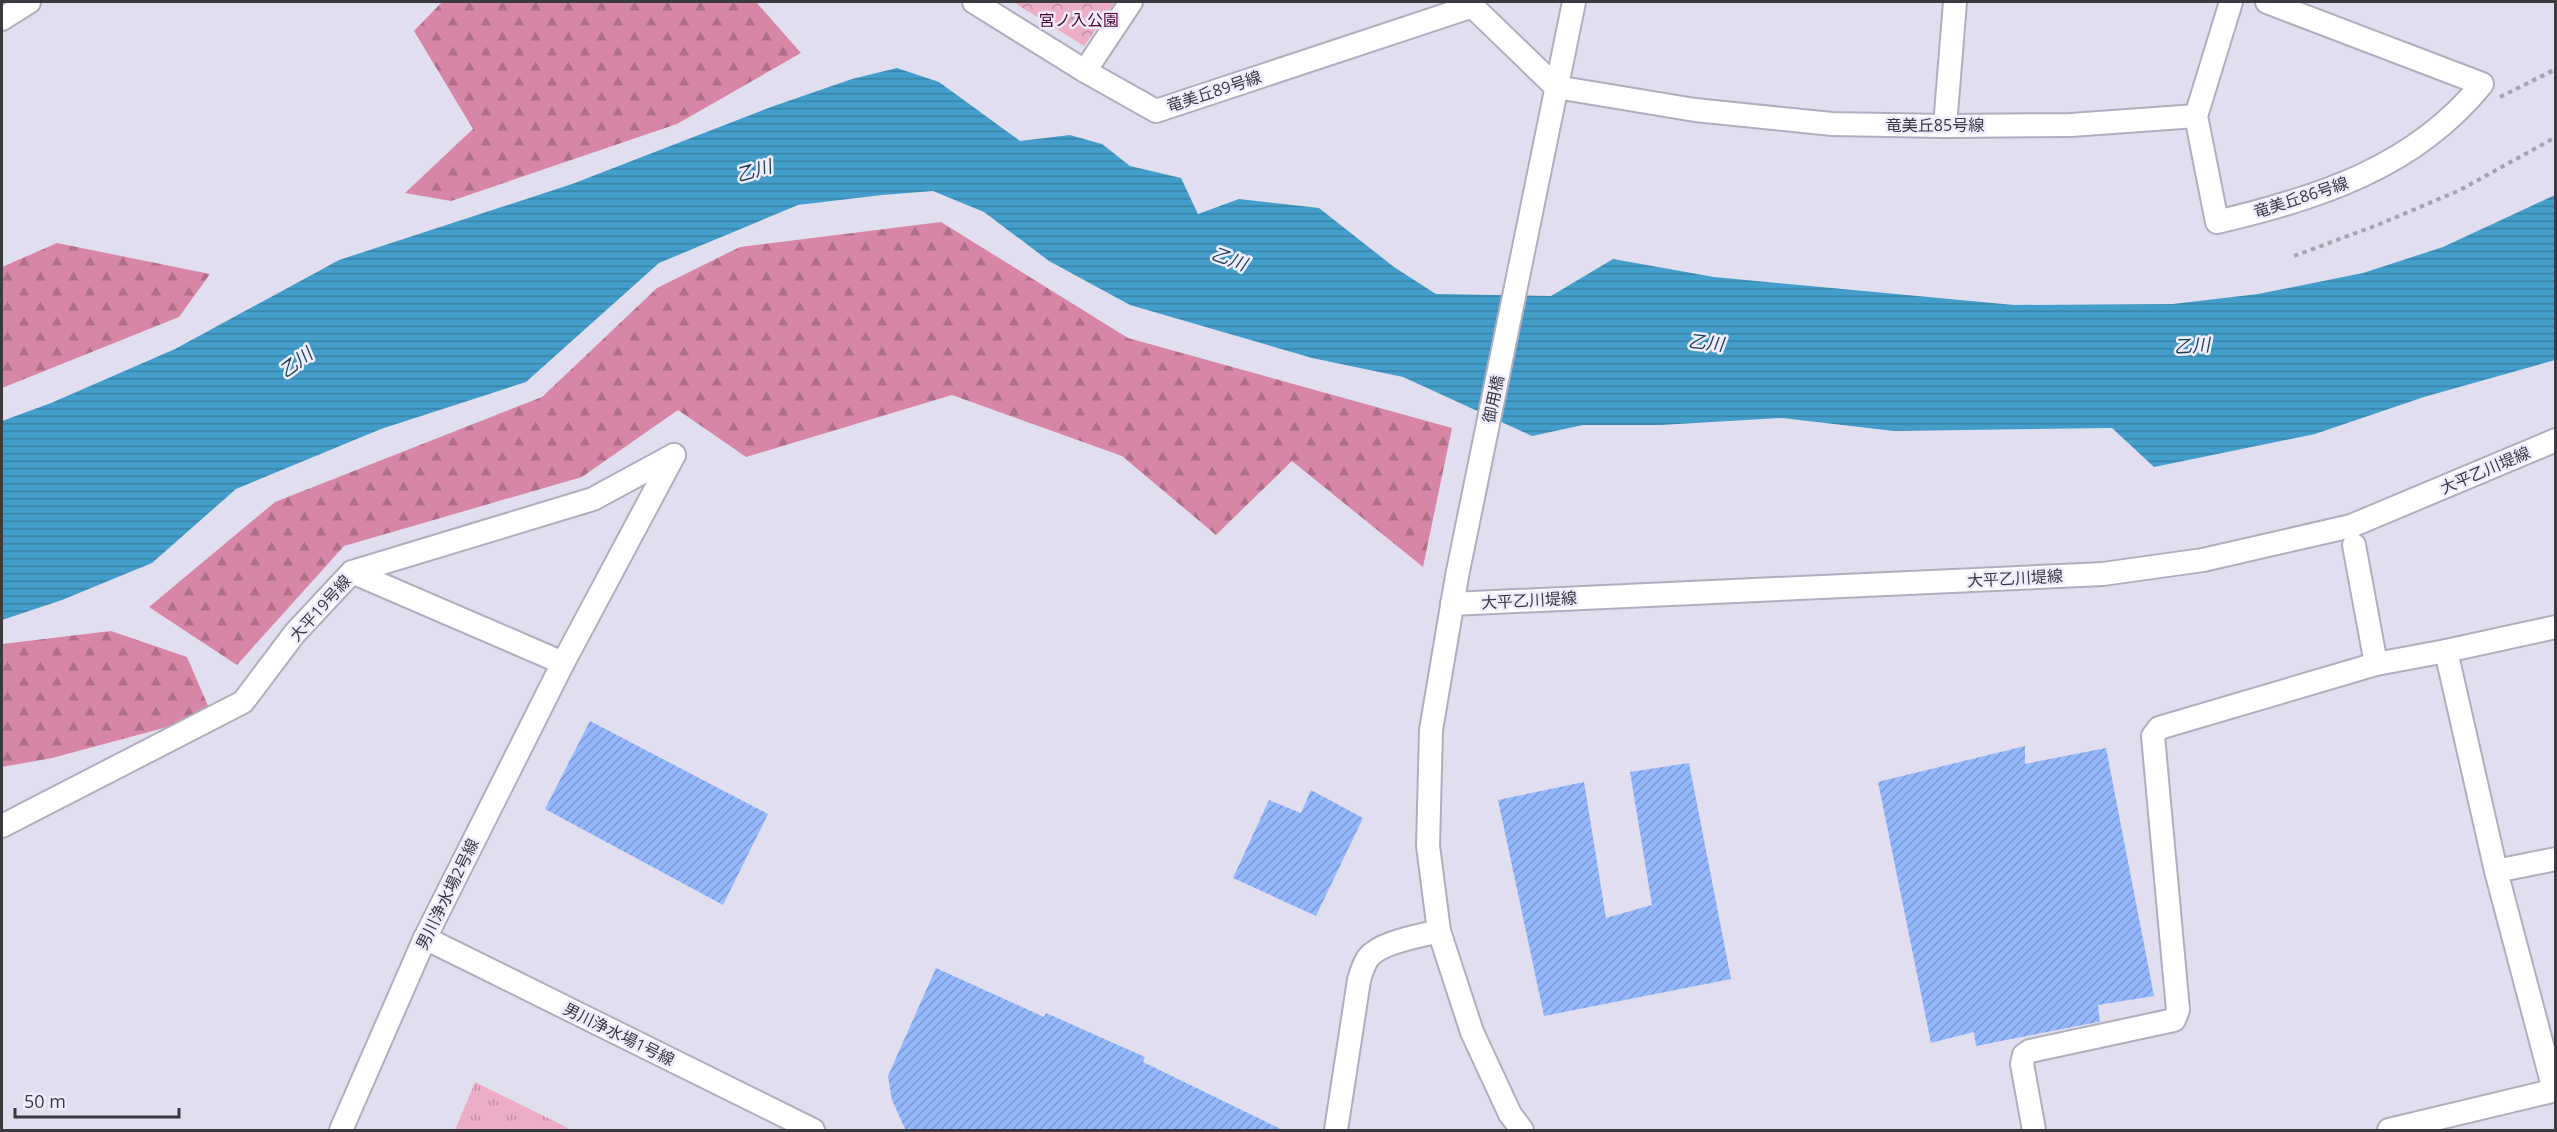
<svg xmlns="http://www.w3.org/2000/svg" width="2557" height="1132" font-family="'Open Sans','Noto Sans JP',sans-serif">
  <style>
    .grass { fill: url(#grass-tufts) }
    .forest { fill: url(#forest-firs) }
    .park { fill: url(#park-crowns) }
    .water { fill: url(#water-rules) }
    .building { fill: url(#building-hatch) }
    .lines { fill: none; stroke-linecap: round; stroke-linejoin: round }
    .minor-casing { stroke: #b0aebe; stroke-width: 26 }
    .path { stroke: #a5a4b0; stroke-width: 4; stroke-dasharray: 4.5 4.5; stroke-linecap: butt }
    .minor { stroke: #fff; stroke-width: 22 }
    .labels { text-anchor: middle; stroke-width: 5; stroke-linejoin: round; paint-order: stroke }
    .park-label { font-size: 16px; fill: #4e042d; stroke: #eeecfd }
    .street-label { font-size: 16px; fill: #3a3940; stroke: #eeecfd }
    .water-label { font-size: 18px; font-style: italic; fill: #183f52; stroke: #eeecfd }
  </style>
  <defs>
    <pattern id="grass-tufts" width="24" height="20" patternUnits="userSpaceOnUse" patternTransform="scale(1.5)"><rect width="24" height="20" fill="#ebaec6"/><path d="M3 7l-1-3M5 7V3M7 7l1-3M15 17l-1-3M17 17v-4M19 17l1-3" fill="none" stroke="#bf8fa2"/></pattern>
    <pattern id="forest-firs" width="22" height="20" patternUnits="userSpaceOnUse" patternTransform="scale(1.5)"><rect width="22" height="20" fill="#d786a8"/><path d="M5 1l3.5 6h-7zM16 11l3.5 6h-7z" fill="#af6f8a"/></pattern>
    <pattern id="park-crowns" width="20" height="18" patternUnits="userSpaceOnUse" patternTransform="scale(1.5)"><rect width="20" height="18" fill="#ebaec6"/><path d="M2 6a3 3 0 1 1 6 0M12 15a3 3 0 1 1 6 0" fill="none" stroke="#bf8fa2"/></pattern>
    <pattern id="water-rules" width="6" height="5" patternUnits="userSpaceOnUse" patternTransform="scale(1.5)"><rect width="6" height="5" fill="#449ecb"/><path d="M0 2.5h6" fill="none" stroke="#3a82a6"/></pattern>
    <pattern id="building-hatch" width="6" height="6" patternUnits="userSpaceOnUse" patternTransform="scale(1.5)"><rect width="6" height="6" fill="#94b8fe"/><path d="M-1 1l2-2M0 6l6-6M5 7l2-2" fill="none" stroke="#7a97cf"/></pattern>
  </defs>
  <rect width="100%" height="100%" fill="#e1dfef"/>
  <!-- grass -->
  <path class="grass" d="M475 1082 562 1125 571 1130H455Z"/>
  <!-- forest -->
  <g class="forest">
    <path d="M442 2H756L801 53 677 124 451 201 405 193 473 129 414 31Z"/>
    <path d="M941 222 1128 338 1452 428 1423 567 1292 461 1216 535 1122 456 952 395 746 457 678 410 582 477 344 546 237 665 149 607 275 502 542 397 657 288 740 247Z"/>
    <path d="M57 243 210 274 179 317 2 388V267Z"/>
    <path d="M111 631 187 657 212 715 52 758 2 767V644Z"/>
  </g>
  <!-- park -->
  <path class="park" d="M1013 2H1115L1084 46Z"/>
  <!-- water -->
  <path class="water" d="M897 68 939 82 1020 141 1070 135 1102 144 1130 166 1181 178 1198 214 1239 199 1319 208 1394 267 1436 294 1551 296 1613 259 1714 277 2014 305 2173 304 2258 294 2363 273 2443 247 2555 195V360L2424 397 2315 434 2154 467 2112 428 1894 431 1782 418 1661 425H1583L1532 436 1403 377 1312 358 1130 305 1049 261 984 212 933 191 882 195 798 205 659 263 526 382 381 429 236 489 152 563 62 600 2 620V421L51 403 175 349 339 260 572 184 771 107 852 79Z"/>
  <!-- building -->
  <g class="building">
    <path d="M590 721 768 814 723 905 545 809Z"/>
    <path d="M2025 746V764L2106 748 2154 996 2098 1005 2100 1022H2098L1976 1046 1974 1032 1931 1043 1878 782Z"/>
    <path d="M1689 763 1731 979 1544 1016 1498 800 1584 782 1606 918 1652 905 1630 772Z"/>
    <path d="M1311 790 1363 818 1316 916 1233 878 1269 800 1301 813Z"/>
    <path d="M936 968 1044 1017 1046 1013 1145 1057 1143 1062 1285 1131H906L892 1100 888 1076Z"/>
  </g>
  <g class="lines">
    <defs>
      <g id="minor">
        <path d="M974 2 1085 71 1156 111 1473 6"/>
        <path d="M1468 2 1556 87 1695 110 1832 124 1945 126 2071 125 2196 116"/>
        <path d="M2231 2 2196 116 2217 222C2318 198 2414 168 2482 84L2267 2"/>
        <path d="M2 19 29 2"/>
        <path d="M1085 71 1131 2"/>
        <path d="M1945 126 1955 2"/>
        <path d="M2354 545 2376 664"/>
        <path d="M352 572 563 663"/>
        <path d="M1452 604 2103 574 2203 560 2351 526 2556 440"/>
        <path d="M2446 651 2556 627"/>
        <path d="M2 826 243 702 295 633 352 572 593 499 674 455"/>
        <path d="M2496 871 2554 1090"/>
        <path d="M425 938 813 1130"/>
        <path d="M341 1130 425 938 563 663 674 455"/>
        <path d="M1336 1130 1359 980C1361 973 1364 964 1368 958 1380 942 1420 936 1439 931"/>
        <path d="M1522 1130 1510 1114 1472 1032 1439 931 1428 846 1431 730 1457 576 1574 2"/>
        <path d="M2034 1130 2022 1064 2024 1055 2030 1051 2174 1020 2178 1010 2153 736 2159 728 2376 664 2446 651 2496 871 2556 859"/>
        <path d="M2389 1130 2556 1090"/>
      </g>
    </defs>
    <!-- minor casing -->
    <use href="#minor" class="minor-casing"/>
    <!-- path -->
    <g class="path">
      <path d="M2500 97 2556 69"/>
      <path d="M2294 256 2380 224 2460 190 2556 137"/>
    </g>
    <!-- minor -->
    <use href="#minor" class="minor"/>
  </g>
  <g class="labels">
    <!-- park labels -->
    <g class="park-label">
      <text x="1079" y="26">宮ノ入公園</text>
    </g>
    <!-- street labels -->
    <g class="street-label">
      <text transform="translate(1214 91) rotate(-18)" y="6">竜美丘89号線</text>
      <text x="1935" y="131">竜美丘85号線</text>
      <text transform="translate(2301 197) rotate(-18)" y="6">竜美丘86号線</text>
      <text transform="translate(1493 399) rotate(-78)" y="6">御用橋</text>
      <text transform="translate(2485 470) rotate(-23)" y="6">大平乙川堤線</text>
      <text transform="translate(2015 578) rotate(-3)" y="6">大平乙川堤線</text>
      <text transform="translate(1529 600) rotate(-3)" y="6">大平乙川堤線</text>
      <text transform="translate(320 608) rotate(-48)" y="6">大平19号線</text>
      <text transform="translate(447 894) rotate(-64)" y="6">男川浄水場2号線</text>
      <text transform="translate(619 1034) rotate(26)" y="6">男川浄水場1号線</text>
    </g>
    <!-- water labels -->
    <g class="water-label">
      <text transform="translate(754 171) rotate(-16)" y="6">乙川</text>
      <text transform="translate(1229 259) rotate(20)" y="6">乙川</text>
      <text transform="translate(1706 343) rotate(6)" y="6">乙川</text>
      <text transform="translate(2192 346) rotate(-3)" y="6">乙川</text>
      <text transform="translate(296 363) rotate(-37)" y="6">乙川</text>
    </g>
  </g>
  <!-- border -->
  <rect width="2557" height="1132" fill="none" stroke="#3a3940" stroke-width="6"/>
  <!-- scale -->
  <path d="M15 1108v9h164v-9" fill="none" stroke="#3a3940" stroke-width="3"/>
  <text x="24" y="1108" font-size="18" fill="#3a3940" stroke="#eeecfd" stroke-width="4.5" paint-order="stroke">50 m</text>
</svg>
